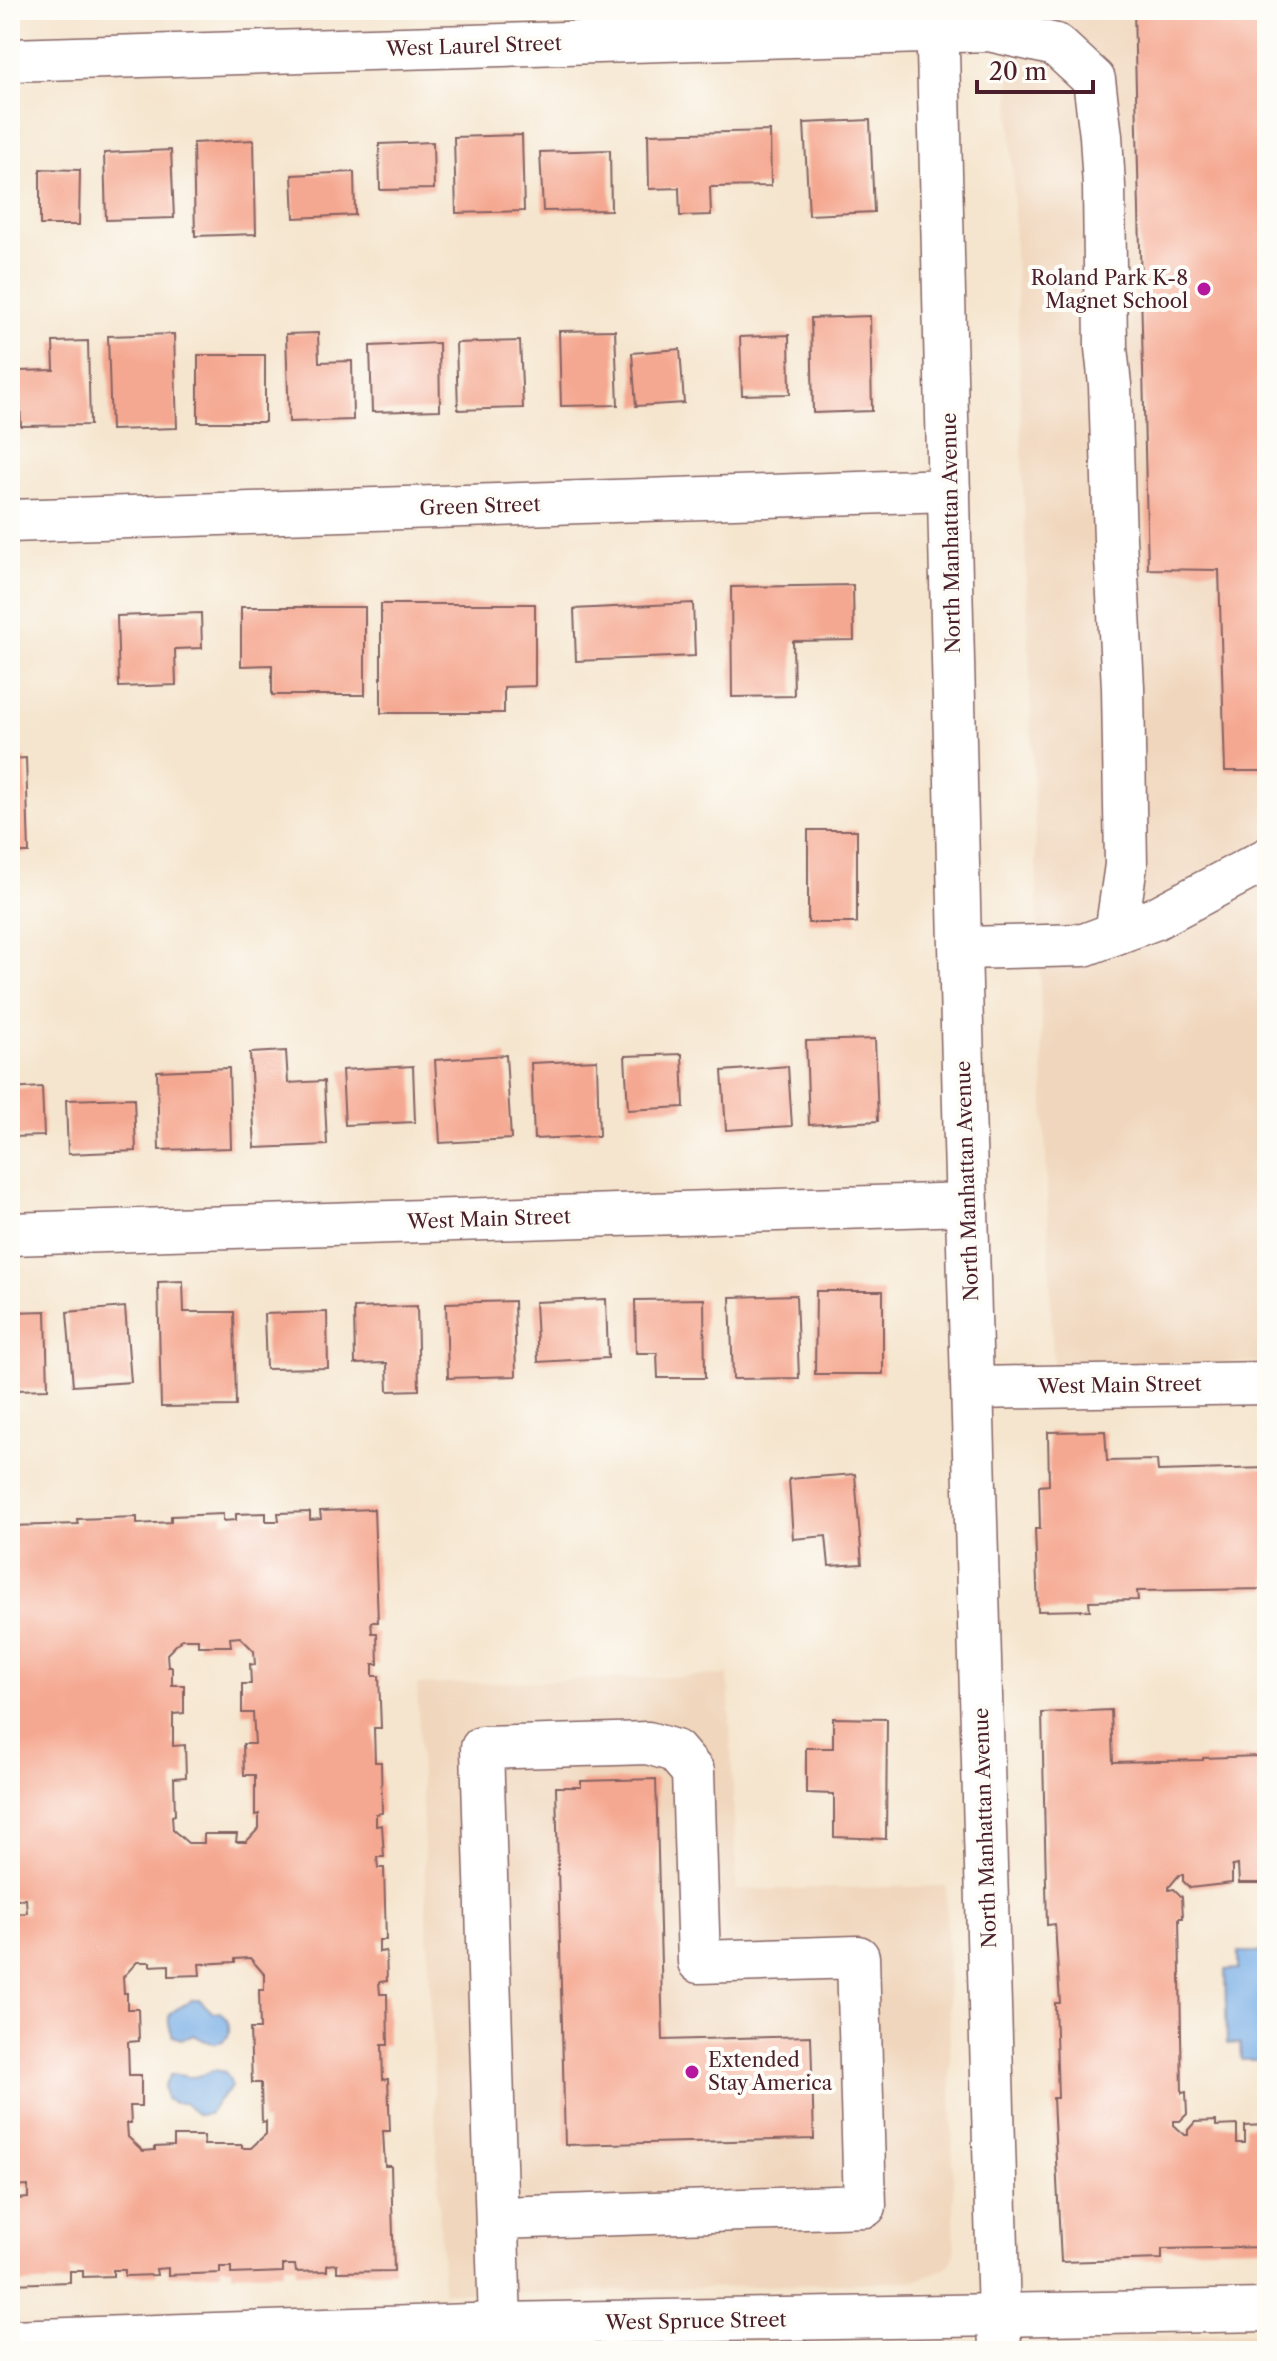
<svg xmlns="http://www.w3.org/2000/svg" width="1277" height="2361" font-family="'Libre Caslon Text',serif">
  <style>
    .built { fill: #f0d6bc }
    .water { fill: #78aee6; stroke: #616688; stroke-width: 2 }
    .building { fill: #f5a891; fill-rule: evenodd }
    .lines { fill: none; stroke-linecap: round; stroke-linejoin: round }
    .minor-casing { stroke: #866464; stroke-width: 45 }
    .minor { stroke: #fff; stroke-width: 42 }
    .poi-dot { fill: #b5179e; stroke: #fdfcf7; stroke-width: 3 }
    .labels { text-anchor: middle; stroke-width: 8; stroke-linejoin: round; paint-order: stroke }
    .street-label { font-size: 20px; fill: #4a1f2b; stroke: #fdfcf7 }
    .poi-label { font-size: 20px; fill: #4a1f2b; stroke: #fdfcf7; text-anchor: end }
  </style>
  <rect width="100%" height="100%" fill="#fdfcf7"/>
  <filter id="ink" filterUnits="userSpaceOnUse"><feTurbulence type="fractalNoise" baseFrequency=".0125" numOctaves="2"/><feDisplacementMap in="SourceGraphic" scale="16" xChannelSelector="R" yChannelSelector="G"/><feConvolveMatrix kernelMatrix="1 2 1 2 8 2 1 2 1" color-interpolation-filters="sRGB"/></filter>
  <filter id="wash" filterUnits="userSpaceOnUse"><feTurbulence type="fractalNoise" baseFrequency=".006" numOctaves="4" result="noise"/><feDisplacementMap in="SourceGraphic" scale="32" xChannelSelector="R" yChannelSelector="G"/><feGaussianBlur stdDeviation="1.8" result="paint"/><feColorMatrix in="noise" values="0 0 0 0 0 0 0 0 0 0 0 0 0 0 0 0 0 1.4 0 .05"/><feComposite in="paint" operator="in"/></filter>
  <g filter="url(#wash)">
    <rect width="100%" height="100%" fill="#f5e5ce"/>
    <!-- built -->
    <g class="built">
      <path d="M1007 10H1267V1362L1053 1366Z"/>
      <path d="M728 1675 737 1890 946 1886 955 2253 951 2263 942 2270 913 2281 548 2293 443 2292 417 1685Z"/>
      <path d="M1267 2334V2351H1047L1042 2342 1050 2335Z"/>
    </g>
    <!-- water -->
    <g class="water">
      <path d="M1238 1952H1267V2060H1241L1240 2043 1227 2044 1225 1970 1238 1969Z"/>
      <path d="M191 2000H200L213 2013 221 2012C232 2023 234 2042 214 2043 206 2043 200 2038 194 2035L181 2039 173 2036C161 2008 176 2013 191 2000Z"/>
      <path d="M214 2070 225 2072C235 2087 232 2088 220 2098 215 2102 213 2110 208 2114L198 2115 184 2103H174L166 2099 164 2087 170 2075C178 2074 181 2076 189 2077 198 2078 206 2073 214 2070Z"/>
    </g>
    <g id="blocks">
      <!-- building -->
      <g class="building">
        <path d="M1134 10H1267V771H1225L1219 570 1148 569Z"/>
        <path d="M870 120 874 212 809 215 804 123Z"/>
        <path d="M770 131 771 186 710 187 711 215 680 216 679 188 649 189 648 134Z"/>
        <path d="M522 135 524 211 456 213 454 137Z"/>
        <path d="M254 140 256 234 195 236 193 143Z"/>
        <path d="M433 142 434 189 380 190 379 144Z"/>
        <path d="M171 150 174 218 106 220 104 153Z"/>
        <path d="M610 150 611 210 543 211 540 152Z"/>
        <path d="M40 169 80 170 79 225H40Z"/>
        <path d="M354 172 355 215 294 218 292 175Z"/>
        <path d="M870 316 872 411 813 413 811 318Z"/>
        <path d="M615 330 618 405 561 406 559 331Z"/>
        <path d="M318 333 319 362 352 361 353 420 289 422 286 334Z"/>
        <path d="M174 334 177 428 111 430 108 336Z"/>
        <path d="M789 335 790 394 742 395 740 337Z"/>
        <path d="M88 341 90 425 21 426 19 371 54 370 53 342Z"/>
        <path d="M520 341 523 408 458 410 456 343Z"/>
        <path d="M439 343 440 410 372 412 370 346Z"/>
        <path d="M680 349 684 403 636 406 632 353Z"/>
        <rect x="198" y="355" width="67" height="67"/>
        <path d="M853 585 854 640 793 641 794 696 732 697 731 587Z"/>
        <path d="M693 603 695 656 576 661 574 609Z"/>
        <path d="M381 604H535V686L504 687V713H381Z"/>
        <path d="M241 607H365V695H272V665L241 666Z"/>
        <path d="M201 613 202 648 175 649 176 685 119 687 117 616Z"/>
        <path d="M26 758 29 853H10V759Z"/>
        <rect x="808" y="830" width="49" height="93"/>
        <path d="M875 1039 878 1121 809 1125 806 1041Z"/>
        <path d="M286 1051 288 1083 324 1081 327 1145 255 1148 250 1053Z"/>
        <path d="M682 1054 684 1107 628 1110 625 1056Z"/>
        <path d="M506 1055 511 1139 440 1143 435 1060Z"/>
        <path d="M597 1060 599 1136 534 1139 531 1063Z"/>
        <path d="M413 1066 415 1122 345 1125 342 1070Z"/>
        <path d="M788 1066 792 1126 726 1130 722 1071Z"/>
        <path d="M229 1068 231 1148 159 1150 157 1071Z"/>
        <path d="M42 1087 44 1136 10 1137V1089Z"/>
        <path d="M134 1098 136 1151 68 1154 66 1100Z"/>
        <path d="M183 1281 184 1312H234L236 1406 161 1407 158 1282Z"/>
        <path d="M816 1291H883V1374H815Z"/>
        <path d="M796 1295 799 1378 733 1379 730 1297Z"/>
        <path d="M606 1299 608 1358 538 1362 535 1302Z"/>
        <path d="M704 1299 705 1378H658L657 1353H636L635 1300Z"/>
        <path d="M514 1301 516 1376 448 1378 446 1303Z"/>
        <path d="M417 1306 419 1390 388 1391 387 1363 355 1364 354 1308Z"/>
        <path d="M125 1307 131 1382 73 1386 67 1312Z"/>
        <path d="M46 1311 48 1389 17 1390 16 1364H10V1312Z"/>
        <path d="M327 1312 328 1368 266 1369 264 1314Z"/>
        <path d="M1105 1431 1107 1461 1157 1460 1158 1471 1267 1468V1589L1137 1591 1138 1600 1089 1601 1090 1610 1038 1611 1035 1529H1040L1039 1486 1049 1485 1048 1432Z"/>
        <path d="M855 1474 862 1564 829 1566 826 1536 793 1539 789 1479Z"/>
        <path d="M374 1509 378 1622H371L372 1633H377L378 1664H373V1676H379L381 1728H374L375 1762H381L382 1813 376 1814V1826L382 1825 384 1857H377L378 1868H384L386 1940H379V1952L386 1951 387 1981 379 1982 380 1994H387L388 2045H382L383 2080 388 2079 390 2131H383L385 2166H391L394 2271 337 2272V2264L327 2265V2271L296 2272 295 2265H283V2272L231 2274V2267H220V2273L168 2275V2268L156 2269 157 2275 125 2276V2270H113V2276L83 2277V2271H70V2282L10 2284V2224H18V2199L28 2198V2186L10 2187V1914L27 1913 26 1899H10V1526L78 1524 77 1519 137 1517V1524L171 1522V1516L223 1514V1521L236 1520V1514L266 1513V1521H279L278 1513 310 1512V1520L321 1519 320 1511ZM240 1637 254 1651 255 1665 250 1664 251 1684H242V1713H253L255 1744H243L244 1775H255V1815L259 1814V1828L246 1842H236L237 1834H204V1843H188L173 1830 172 1816 175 1815 174 1778 186 1777 185 1745 173 1746V1714L184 1713V1685H172V1667H168L167 1654 182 1639H198V1646H231L230 1638ZM250 1958 264 1974V1990H259L260 2029H250L252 2083H261L262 2122 266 2121V2134L251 2148H242V2145H204V2136H174V2146L155 2147V2150L143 2151 128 2137 127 2123H131L130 2106H141V2075H129L128 2042 139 2041 138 2009H127V1993H124L123 1977 137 1962H150V1966L169 1965V1976L200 1975 199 1964 235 1962V1959Z"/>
        <path d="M1111 1710 1113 1762 1203 1760V1758L1258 1756V1774L1260 1773V1760L1267 1759V1883H1239L1238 1865 1232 1866V1883L1190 1888 1183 1881V1875H1179L1169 1887V1890L1174 1889 1182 1897 1183 1918H1179L1182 2093 1186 2092 1187 2114 1180 2121H1174V2125L1185 2135H1188V2130L1195 2122 1216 2121V2126L1237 2125V2143H1245V2126L1267 2125V2247L1162 2249V2259L1061 2262 1053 2098H1058L1055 2003H1060L1055 1924 1047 1925 1042 1713Z"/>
        <path d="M833 1718 887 1719 886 1839 834 1837V1794L806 1793V1748H833Z"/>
        <path d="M656 1779 663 2040 811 2036 814 2139 565 2145 556 1787H581V1781Z"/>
      </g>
    </g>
  </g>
  <g filter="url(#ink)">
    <use href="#blocks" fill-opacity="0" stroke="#866464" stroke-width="2"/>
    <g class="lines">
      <defs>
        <g id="minor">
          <path d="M937 10 964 1107 1000 2351"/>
          <path d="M10 60 989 30 1056 45 1094 80 1101 136 1104 186 1106 348 1110 385 1115 540 1123 687 1126 865 1116 933"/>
          <path d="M10 521 949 490"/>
          <path d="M962 948 1084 945 1154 919 1267 859"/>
          <path d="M10 1234 967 1204"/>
          <path d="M973 1388 1267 1383"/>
          <path d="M498 2218 865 2206 858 1957 699 1962 693 1772 675 1751 648 1743 482 1748 500 2324"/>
          <path d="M10 2341 500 2324 1267 2310"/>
        </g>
      </defs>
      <!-- minor casing -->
      <use href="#minor" class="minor-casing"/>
      <!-- minor -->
      <use href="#minor" class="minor"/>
    </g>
  </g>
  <!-- markers -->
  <g class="poi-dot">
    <circle cx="1204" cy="289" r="8"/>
    <circle cx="692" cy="2072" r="8"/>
  </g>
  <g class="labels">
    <!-- street labels -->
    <g class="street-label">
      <text transform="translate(474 46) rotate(-2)" y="7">West Laurel Street</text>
      <text transform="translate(480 506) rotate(-2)" y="7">Green Street</text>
      <text transform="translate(951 533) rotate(-91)" y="7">North Manhattan Avenue</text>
      <text transform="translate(967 1181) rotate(-92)" y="7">North Manhattan Avenue</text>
      <text transform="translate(489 1219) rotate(-2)" y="7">West Main Street</text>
      <text transform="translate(1120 1385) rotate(-1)" y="7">West Main Street</text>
      <text transform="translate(985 1828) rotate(-92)" y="7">North Manhattan Avenue</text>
      <text transform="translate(696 2321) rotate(-1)" y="7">West Spruce Street</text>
    </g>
    <!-- poi labels -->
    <g class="poi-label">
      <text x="1188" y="285">Roland Park K-8<tspan x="1188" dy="23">Magnet School</tspan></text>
      <text x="708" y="2067" text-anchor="start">Extended<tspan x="708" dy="23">Stay America</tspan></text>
    </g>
  </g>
  <!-- margin -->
  <rect width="1277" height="2361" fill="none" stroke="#fdfcf7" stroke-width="40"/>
  <!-- scale -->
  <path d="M977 80v12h116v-12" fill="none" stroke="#4a1f2b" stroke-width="4"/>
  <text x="989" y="80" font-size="24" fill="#4a1f2b" stroke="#fdfcf7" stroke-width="6" paint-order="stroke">20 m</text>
</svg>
